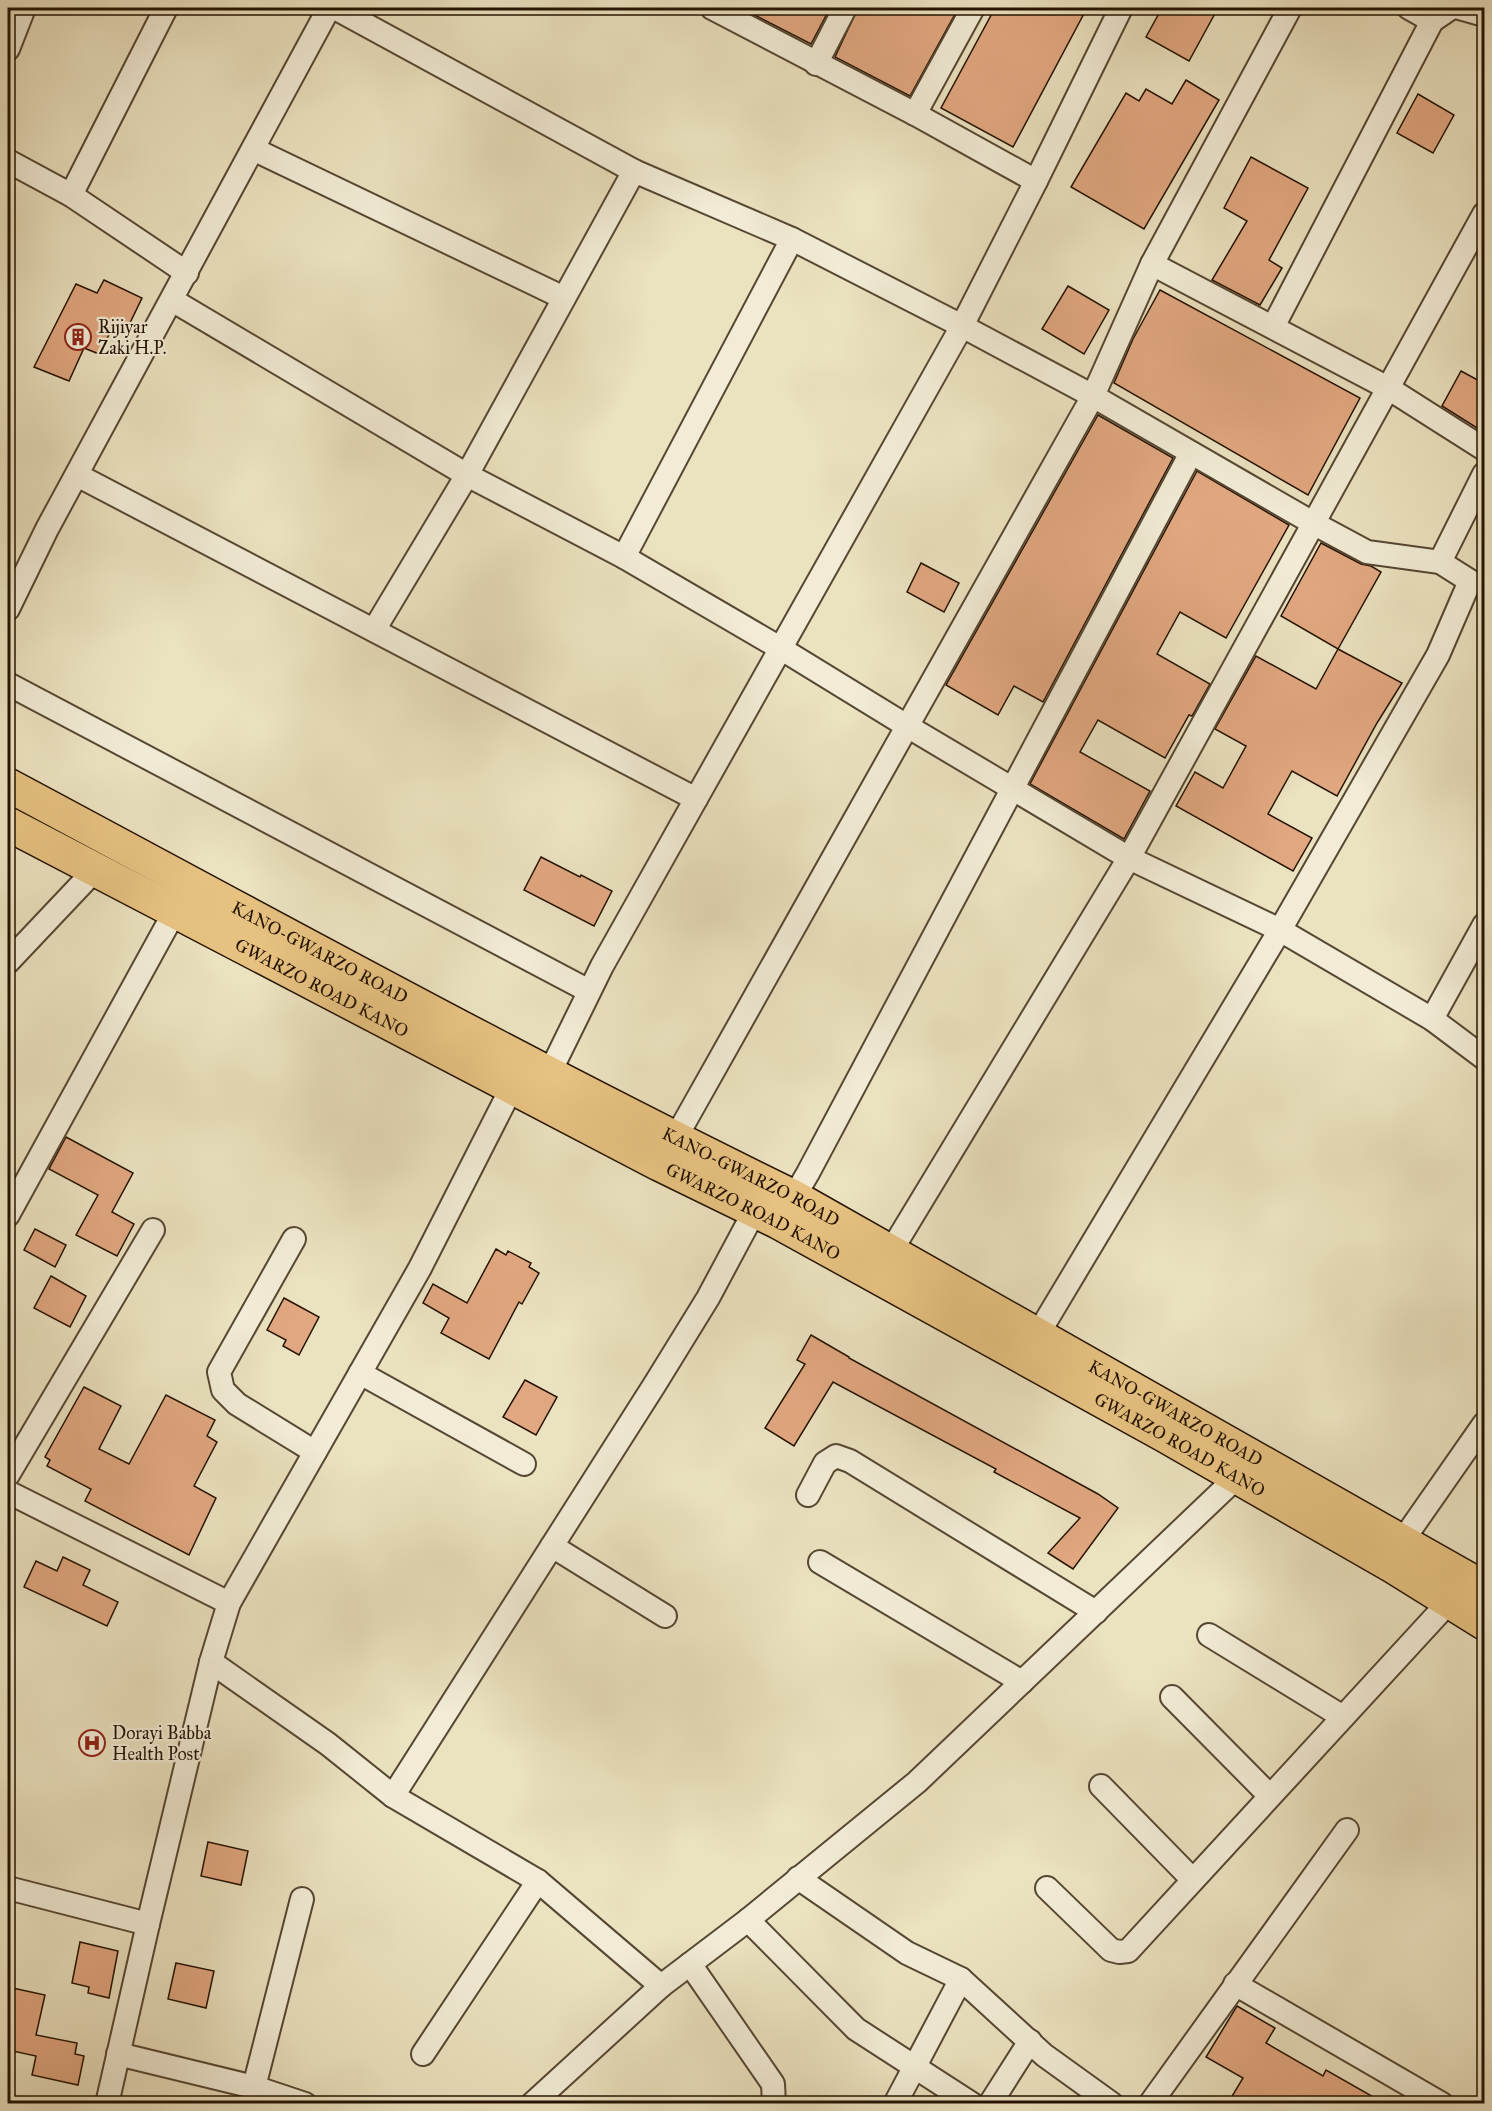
<svg xmlns="http://www.w3.org/2000/svg" width="1492" height="2111" font-family="'IM FELL Great Primer',serif">
  <style>
    .building { fill: #e1a780; stroke: #241302; stroke-width: 1.5 }
    .lines { fill: none; stroke-linecap: round; stroke-linejoin: round }
    .minor-casing { stroke: #564732; stroke-width: 26 }
    .primary-casing { stroke: #241302; stroke-width: 36 }
    .minor { stroke: #f2ecd6; stroke-width: 22 }
    .primary { stroke: #e6c180; stroke-width: 33 }
    .labels { text-anchor: middle; stroke-width: 4.5; stroke-linejoin: round; paint-order: stroke }
    .poi-label { font-size: 18px; fill: #241302; stroke: #f2ecd6; text-anchor: start }
    .street-label { font-size: 18px; fill: #241302; stroke: #f2ecd6 }
  </style>
  <rect width="100%" height="100%" fill="#ebe2c0"/>
  <filter id="stains"><feTurbulence type="fractalNoise" baseFrequency=".00333" numOctaves="4"/><feColorMatrix values="0 0 0 0 .2 0 0 0 0 .09 0 0 0 0 .02 0 0 0 .5 -.17"/></filter>
  <radialGradient id="worn" r=".72"><stop offset=".6" stop-color="#630" stop-opacity="0"/><stop offset="1" stop-color="#630" stop-opacity=".3"/></radialGradient>
  <!-- building -->
  <g class="building">
    <path d="M741 8H830L811 44Z"/>
    <path d="M858 8H943L955 14 910 96 835 57Z"/>
    <path d="M995 8H1087L1013 147 941 108Z"/>
    <path d="M1162 8H1218L1189 61 1146 37Z"/>
    <path d="M1186 80 1219 100 1144 229 1071 187 1126 93 1139 101 1146 89 1172 104Z"/>
    <path d="M1418 94 1454 115 1433 153 1397 133Z"/>
    <path d="M1251 157 1308 188 1269 260 1282 268 1260 305 1212 280 1247 221 1224 208Z"/>
    <path d="M104 280 142 298 126 331 114 325 99 354 84 348 69 381 34 367 76 284 97 293Z"/>
    <path d="M1068 286 1109 310 1084 354 1042 329Z"/>
    <path d="M1160 290 1360 398 1308 495 1114 383 1133 339Z"/>
    <path d="M1461 371 1485 384V433L1442 406Z"/>
    <path d="M1098 415 1173 458 1043 702 1014 686 998 715 946 685Z"/>
    <path d="M1197 471 1289 525 1226 638 1180 612 1157 654 1210 684 1192 716 1189 715 1165 758 1098 720 1080 752 1150 791 1124 839 1030 784Z"/>
    <path d="M1321 543 1361 564 1371 566 1381 572 1338 649 1281 616Z"/>
    <path d="M921 563 959 583 944 612 907 592Z"/>
    <path d="M1338 649 1402 683 1377 723 1337 796 1292 771 1268 814 1312 838 1293 871 1176 806 1195 772 1223 788 1246 746 1215 729 1256 656 1316 689Z"/>
    <path d="M541 857 580 877 581 875 612 891 594 926 524 890Z"/>
    <path d="M66 1137 133 1173 112 1212 134 1224 117 1256 76 1235 98 1195 49 1169Z"/>
    <path d="M35 1229 66 1245 55 1267 24 1250Z"/>
    <path d="M496 1249 506 1255 508 1251 531 1263 529 1267 539 1273 522 1304 519 1302 489 1359 441 1333 449 1318 423 1303 433 1284 467 1303Z"/>
    <path d="M51 1276 86 1296 70 1327 34 1308Z"/>
    <path d="M284 1298 319 1317 299 1355 283 1346 286 1340 267 1330Z"/>
    <path d="M811 1335 849 1357V1358L1098 1494 1118 1508 1073 1569 1048 1553 1080 1518 994 1472 996 1469 833 1382 794 1446 765 1428 805 1364 797 1360Z"/>
    <path d="M525 1380 557 1397 536 1435 503 1417Z"/>
    <path d="M84 1387 121 1406 99 1449 129 1464 166 1395 215 1420 207 1436 217 1442 194 1486 216 1498 189 1555 85 1501 91 1489 47 1466 50 1460 45 1457Z"/>
    <path d="M63 1557 90 1570 83 1585 118 1602 107 1626 24 1587 36 1561 57 1571Z"/>
    <path d="M208 1842 248 1851 241 1885 201 1876Z"/>
    <path d="M80 1942 118 1951 109 1998 88 1993 89 1987 72 1983Z"/>
    <path d="M176 1963 214 1971 206 2008 168 1999Z"/>
    <path d="M8 1987 45 1995 36 2035 77 2043 75 2054 84 2056 78 2085 32 2075 36 2056 8 2050Z"/>
    <path d="M1237 2006 1275 2028 1266 2043 1323 2076 1326 2070 1384 2103H1228L1243 2078 1206 2057Z"/>
  </g>
  <g class="lines">
    <defs>
      <g id="minor">
        <path d="M335 8 634 171 792 239 962 326 1093 396 1313 523 1367 552 1440 562 1470 581 1438 655 1280 930 1038 1334"/>
        <path d="M712 8 915 114 1036 181"/>
        <path d="M1409 8 1432 21 1451 8"/>
        <path d="M1459 8 1484 15"/>
        <path d="M8 49 24 8"/>
        <path d="M816 64 845 8"/>
        <path d="M915 114 973 8"/>
        <path d="M253 149 564 298"/>
        <path d="M8 161 71 195 187 273"/>
        <path d="M71 195 166 8"/>
        <path d="M1152 264 1388 388 1484 449"/>
        <path d="M172 300 467 475 624 557 780 648 907 726 1129 858 1280 930 1432 1019 1484 1058"/>
        <path d="M1273 327 1432 21"/>
        <path d="M77 475 696 799"/>
        <path d="M624 557 792 239"/>
        <path d="M1440 562 1484 474"/>
        <path d="M8 609 47 529 329 8"/>
        <path d="M374 630 467 475 634 171"/>
        <path d="M8 684 589 991"/>
        <path d="M8 962 95 870"/>
        <path d="M1432 1019 1484 925"/>
        <path d="M549 1074 602 966 962 326 1036 181 1121 8"/>
        <path d="M675 1139 1093 396 1152 264 1290 8"/>
        <path d="M794 1197 808 1173 1191 453"/>
        <path d="M8 1215 175 911"/>
        <path d="M294 1239 219 1372 223 1390 237 1404 315 1452"/>
        <path d="M891 1251 1129 858 1484 214"/>
        <path d="M360 1373 524 1464"/>
        <path d="M8 1475 153 1230"/>
        <path d="M8 1492 229 1603"/>
        <path d="M808 1495 825 1463 836 1456 850 1461 1096 1612"/>
        <path d="M1403 1540 1484 1424"/>
        <path d="M552 1546 665 1616"/>
        <path d="M820 1562 1022 1682"/>
        <path d="M1209 1635 1343 1717"/>
        <path d="M211 1662 328 1744 393 1796 538 1881 661 1986"/>
        <path d="M1172 1697 1270 1796"/>
        <path d="M1101 1786 1193 1880"/>
        <path d="M393 1796 655 1384 708 1298 754 1212"/>
        <path d="M798 1878 907 1953 961 1979 1044 2055 1112 2104"/>
        <path d="M8 1888 148 1924"/>
        <path d="M1047 1888 1111 1950 1119 1952 1128 1951 1449 1602"/>
        <path d="M748 1920 856 2029 972 2104"/>
        <path d="M690 1964 773 2084 774 2104"/>
        <path d="M1235 1984 1442 2104"/>
        <path d="M118 2054 254 2087 305 2104"/>
        <path d="M423 2054 538 1881"/>
        <path d="M254 2087 302 1899"/>
        <path d="M107 2104 148 1924 211 1662 229 1603 420 1268 512 1087"/>
        <path d="M532 2104 661 1986 748 1920 917 1782 1236 1478"/>
        <path d="M895 2104 961 1979"/>
        <path d="M990 2104 1030 2041"/>
        <path d="M1150 2104 1347 1830"/>
      </g>
      <g id="primary">
        <path id="s1" d="M8 785C268 924 527 1067 794 1197L1484 1588"/>
        <path id="s2" d="M8 824 659 1164 778 1222 1164 1435 1394 1567 1484 1623"/>
      </g>
    </defs>
    <!-- minor casing -->
    <use href="#minor" class="minor-casing"/>
    <!-- primary casing -->
    <use href="#primary" class="primary-casing"/>
    <!-- minor -->
    <use href="#minor" class="minor"/>
    <!-- primary -->
    <use href="#primary" class="primary"/>
  </g>
  <!-- icons -->
  <defs>
    <symbol id="building-ring" viewBox="-11 -11 22 22"><circle r="9.5" fill="#f2ecd6" stroke="#8f2418" stroke-width="1.5"/><path d="M-4-6H4V6H1V3H-1V6H-4ZM-2.5-4.3h1.7v1.8h-1.7ZM.8-4.3h1.7v1.8H.8ZM-2.5-1h1.7V.8h-1.7ZM.8-1h1.7V.8H.8Z" fill="#8f2418"/></symbol>
    <symbol id="hospital-ring" viewBox="-11 -11 22 22"><circle r="9.5" fill="#f2ecd6" stroke="#8f2418" stroke-width="1.5"/><path d="M-5-5h3v3.5h4V-5h3V5h-3V1.5h-4V5h-3Z" fill="#8f2418"/></symbol>
  </defs>
  <g fill-rule="evenodd">
    <use href="#building-ring" x="63" y="322" width="30" height="30"/>
    <use href="#hospital-ring" x="77" y="1728" width="30" height="30"/>
  </g>
  <g class="labels">
    <!-- poi labels -->
    <g class="poi-label">
      <text x="98" y="333">Rijiyar<tspan x="98" dy="21">Zaki H.P.</tspan></text>
      <text x="112" y="1739">Dorayi Babba<tspan x="112" dy="21">Health Post</tspan></text>
    </g>
    <!-- street labels -->
    <g class="street-label">
      <text dy="6" stroke="none"><textPath href="#s1" startOffset="354">KANO-GWARZO ROAD</textPath></text>
      <text dy="6" stroke="none"><textPath href="#s2" startOffset="354">GWARZO ROAD KANO</textPath></text>
      <text dy="6" stroke="none"><textPath href="#s1" startOffset="840">KANO-GWARZO ROAD</textPath></text>
      <text dy="6" stroke="none"><textPath href="#s2" startOffset="840">GWARZO ROAD KANO</textPath></text>
      <text dy="6" stroke="none"><textPath href="#s1" startOffset="1326">KANO-GWARZO ROAD</textPath></text>
      <text dy="6" stroke="none"><textPath href="#s2" startOffset="1326">GWARZO ROAD KANO</textPath></text>
    </g>
  </g>
  <!-- margin -->
  <rect width="1492" height="2111" fill="none" stroke="#ebe2c0" stroke-width="30"/>
  <rect x="9" y="9" width="1474" height="2093" fill="none" stroke="#241302" stroke-width="3"/>
  <rect x="15" y="15" width="1462" height="2081" fill="none" stroke="#241302" stroke-width="1.5"/>
  <rect width="100%" height="100%" filter="url(#stains)"/>
  <rect width="100%" height="100%" fill="url(#worn)"/>
</svg>
